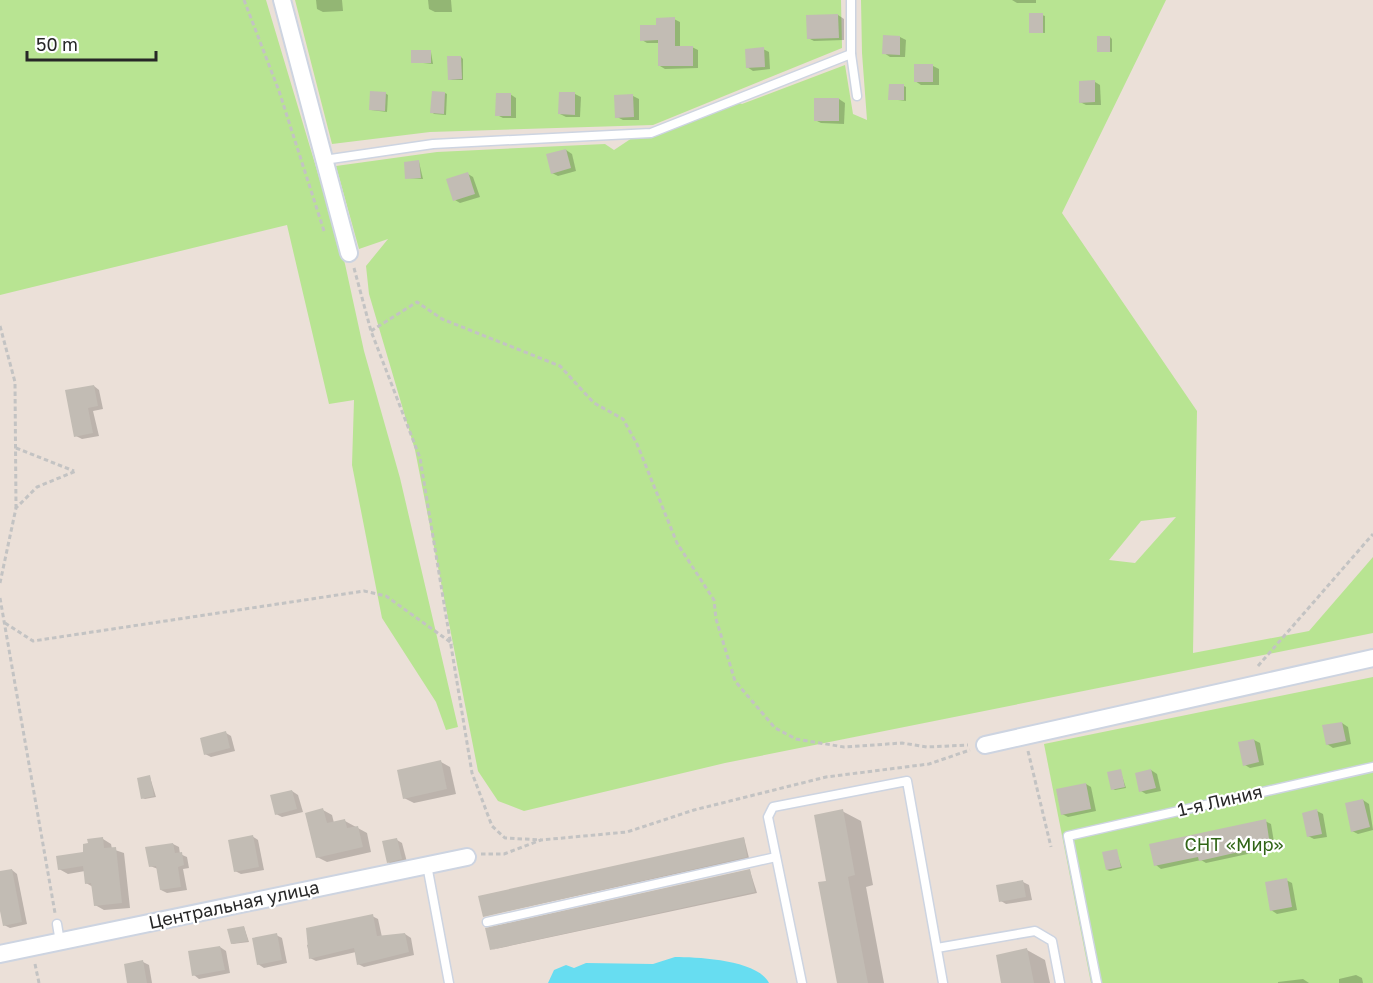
<svg xmlns="http://www.w3.org/2000/svg" width="1373" height="983" font-family="'Golos Text',sans-serif">
  <style>
    .green { fill: #b8e492; fill-rule: evenodd }
    .water { fill: #67ddf1 }
    .shadow { fill: #0003 }
    .building { fill: #c2bcb4 }
    .lines { fill: none; stroke-linecap: round; stroke-linejoin: round }
    .service-casing { stroke: #cdd4e1; stroke-width: 11 }
    .minor-casing { stroke: #cdd4e1; stroke-width: 20 }
    .path { stroke: #c3c3c3; stroke-width: 3; stroke-dasharray: 4.5 3; stroke-linecap: butt }
    .service { stroke: #fff; stroke-width: 8 }
    .minor { stroke: #fff; stroke-width: 16 }
    .labels { text-anchor: middle; stroke-width: 4.5; stroke-linejoin: round; paint-order: stroke }
    .street-label { font-size: 18px; fill: #272727; stroke: #fff }
    .park-label { font-size: 18px; fill: #316517; stroke: #fff }
  </style>
  <rect width="100%" height="100%" fill="#ebe0d8"/>
  <!-- green -->
  <g class="green">
    <path d="M0 0H266L345 264 364 351 400 478 458 727 446 730 436 702 382 618 352 465 354 400 329 404 287 225 0 295Z"/>
    <path d="M295 0H841L842 48 653 125 430 132 332 144Z"/>
    <path d="M861 0H1166L1062 213 1197 411 1193 653 1309 631 1373 557V633L725 763 524 811 498 801 478 771 415 450 369 294 366 266 388 239 359 249 336 166 437 152 605 144 614 150 635 136 728 98 742 104 845 65 853 114 867 120 862 53ZM1176 517 1135 563 1109 560 1141 521Z"/>
    <path d="M1373 677V983H1091L1044 744Z"/>
  </g>
  <!-- water -->
  <path class="water" d="M675 957C698 957 758 960 769 983H548L554 970 566 965 574 968 586 963 653 964Z"/>
  <!-- shadow -->
  <g class="shadow">
    <path d="M316 0H342L343 11 323 12 317 9Z"/>
    <path d="M428 0H451L452 12H435L429 9Z"/>
    <path d="M1012 0H1036V3H1017Z"/>
    <path d="M838 15 844 19V40L814 41 808 38Z"/>
    <path d="M1042 15 1045 16V33L1030 32Z"/>
    <path d="M674 19 680 22V48L692 47 698 50V68L665 69 660 66 659 43H647L642 40 657 26Z"/>
    <path d="M900 37 906 40 905 57H890L884 53Z"/>
    <path d="M1110 37 1112 39V52L1098 51Z"/>
    <path d="M763 49 769 52 770 69 753 71 747 67Z"/>
    <path d="M431 52 433 64 413 62Z"/>
    <path d="M461 57 463 59V80H452L449 79Z"/>
    <path d="M915 65 933 66 939 69V85H921L915 81Z"/>
    <path d="M1095 82 1100 85 1101 105H1086L1080 102Z"/>
    <path d="M904 86 906 87V101L890 99Z"/>
    <path d="M385 93 388 95 387 112 371 110Z"/>
    <path d="M445 93 447 94 446 115 434 114 432 112Z"/>
    <path d="M510 94 516 98V118H503L497 115Z"/>
    <path d="M575 94 581 97 580 117H566L560 114Z"/>
    <path d="M633 96 639 99V120H623L617 117Z"/>
    <path d="M839 99 845 103 844 124 821 123 815 120Z"/>
    <path d="M566 150 572 154 576 171 558 176 552 173Z"/>
    <path d="M419 162 423 179 407 178Z"/>
    <path d="M468 174 473 177 480 197 460 203 455 200Z"/>
    <path d="M94 386 99 390 103 409 93 411 99 436 82 439 76 436Z"/>
    <path d="M1342 723 1348 727 1351 744 1333 748 1327 744Z"/>
    <path d="M226 733 231 736 235 751 211 757 205 754Z"/>
    <path d="M1254 740 1260 743 1264 765 1250 768 1245 765Z"/>
    <path d="M441 762 450 767 456 794 414 803 404 798Z"/>
    <path d="M1120 770 1126 788 1115 790 1113 789Z"/>
    <path d="M1151 770 1157 774 1161 791 1146 794 1141 791Z"/>
    <path d="M150 777 156 797 145 799 142 798Z"/>
    <path d="M1086 784 1091 787 1096 811 1068 817 1062 814Z"/>
    <path d="M292 791 298 795 303 812 282 817 276 814Z"/>
    <path d="M1363 800 1369 804 1373 830 1358 834 1352 831Z"/>
    <path d="M323 810 332 815 334 823 345 821 367 833 371 852 327 862 317 857Z"/>
    <path d="M842 811 861 821 873 885 866 887 884 983H839L828 882Z"/>
    <path d="M1317 811 1323 814 1327 837 1314 839 1308 836Z"/>
    <path d="M1265 821 1271 824 1275 848 1206 863 1201 860 1161 869 1156 865Z"/>
    <path d="M252 836 258 840 264 870 241 874 235 871Z"/>
    <path d="M744 838 749 858 484 916Z"/>
    <path d="M103 839 111 844 112 849 124 853 130 908 104 910 95 905 93 887 86 883 85 871 68 874 59 869 85 853 89 845Z"/>
    <path d="M397 840 402 843 407 862 394 865 388 862Z"/>
    <path d="M173 844 179 847 180 854 187 857 189 868 183 869 187 890 167 893 161 890 158 869 150 866Z"/>
    <path d="M1116 851 1122 868 1110 871 1107 870Z"/>
    <path d="M12 870 17 874 27 924 10 928 4 925 0 908V873Z"/>
    <path d="M750 871 757 893 491 950Z"/>
    <path d="M1286 880 1292 883 1297 910 1277 914 1271 910Z"/>
    <path d="M1023 882 1029 885 1032 900 1006 904 1001 901Z"/>
    <path d="M372 916 378 919 382 937 405 934 411 938 414 955 364 967 358 964 356 952 316 961 310 958 307 945Z"/>
    <path d="M244 927 249 942 232 944Z"/>
    <path d="M276 935 282 938 287 963 264 968 258 964Z"/>
    <path d="M220 947 226 951 230 973 199 979 194 975Z"/>
    <path d="M1027 950 1045 960 1050 983H1003Z"/>
    <path d="M143 962 149 965 152 983H129Z"/>
    <path d="M1356 975 1362 978 1363 983H1339V979Z"/>
    <path d="M1303 979 1309 983H1278V982Z"/>
  </g>
  <!-- building -->
  <g class="building">
    <rect x="1029" y="13" width="14" height="20"/>
    <path d="M838 14 839 38 807 39 806 15Z"/>
    <path d="M675 17V46H693V66H658V40L640 41V25H656V18Z"/>
    <path d="M883 35 900 36V55L882 54Z"/>
    <rect x="1097" y="36" width="13" height="16"/>
    <path d="M764 47 765 67 746 68 745 49Z"/>
    <rect x="411" y="50" width="20" height="13"/>
    <path d="M447 56H461L462 79 448 80Z"/>
    <rect x="914" y="64" width="19" height="18"/>
    <path d="M1095 80V102L1079 103V81Z"/>
    <path d="M889 84H904V100H888Z"/>
    <path d="M370 91 386 92 385 111 369 110Z"/>
    <path d="M432 91 445 92 444 114 430 113Z"/>
    <path d="M559 92H575V115L558 114Z"/>
    <path d="M496 93H511V116H495Z"/>
    <path d="M633 94 634 117 615 118 614 95Z"/>
    <rect x="814" y="98" width="25" height="23"/>
    <path d="M566 149 571 168 551 174 546 154Z"/>
    <path d="M419 160 421 178 405 179 404 162Z"/>
    <path d="M468 172 475 194 453 201 446 179Z"/>
    <path d="M94 385 98 406 88 408 93 433 74 437 65 390Z"/>
    <path d="M1342 722 1346 741 1326 745 1322 725Z"/>
    <path d="M226 731 230 748 204 755 200 738Z"/>
    <path d="M1254 739 1259 762 1243 766 1238 742Z"/>
    <path d="M441 760 447 789 403 799 397 770Z"/>
    <path d="M1121 769 1125 787 1111 790 1107 772Z"/>
    <path d="M1151 769 1156 788 1139 792 1135 773Z"/>
    <path d="M150 775 154 796 141 799 137 778Z"/>
    <path d="M1086 783 1091 809 1061 815 1056 789Z"/>
    <path d="M292 790 297 809 275 815 270 795Z"/>
    <path d="M1363 799 1370 827 1351 832 1345 803Z"/>
    <path d="M323 808 327 823 345 819 347 828 358 826 363 847 316 858 305 813Z"/>
    <path d="M843 809 855 875 848 877 868 983H837L818 882 826 881 814 815Z"/>
    <path d="M1317 809 1322 834 1307 837 1302 813Z"/>
    <path d="M1266 819 1270 845 1199 861 1198 857 1154 866 1149 844Z"/>
    <path d="M253 835 259 867 234 872 228 840Z"/>
    <path d="M103 837 104 848 116 847 122 903 94 906 91 883 85 884 83 866 58 870 56 856 83 852V844L88 843 87 839Z"/>
    <path d="M744 837 747 857 483 917 478 896Z"/>
    <path d="M397 838 402 859 387 863 382 841Z"/>
    <path d="M173 843 175 853 182 852 184 865 178 867 181 887 160 890 156 866 149 867 145 847Z"/>
    <path d="M1117 849 1121 867 1106 870 1102 852Z"/>
    <path d="M12 869 22 922 3 926 0 911V871Z"/>
    <path d="M750 869 755 892 490 950 485 928Z"/>
    <path d="M1287 878 1292 907 1270 911 1265 882Z"/>
    <path d="M1023 880 1026 897 999 902 996 885Z"/>
    <path d="M373 914 377 936 405 933 409 952 357 965 354 948 309 959 306 928Z"/>
    <path d="M244 926 248 941 231 944 227 929Z"/>
    <path d="M277 933 282 960 257 965 252 938Z"/>
    <path d="M220 946 225 970 192 976 188 951Z"/>
    <path d="M1027 948 1034 983H1001L996 955Z"/>
    <path d="M143 960 147 983H127L124 964Z"/>
  </g>
  <g class="lines">
    <defs>
      <g id="service">
        <path d="M851 0V54L857 96"/>
        <path d="M324 160 433 144 651 133 851 54"/>
        <path d="M427 865 449 983"/>
        <path d="M487 922 776 857"/>
        <path d="M57 924 60 942"/>
        <path d="M937 948 1035 931 1052 941 1060 983"/>
        <path d="M802 983 768 817 773 807 907 781 943 983"/>
        <path d="M1097 983 1068 836 1373 767"/>
      </g>
      <g id="minor">
        <path d="M282 0 349 253"/>
        <path d="M985 745 1373 658"/>
        <path d="M0 954 467 857"/>
      </g>
    </defs>
    <!-- service casing -->
    <use href="#service" class="service-casing"/>
    <!-- minor casing -->
    <use href="#minor" class="minor-casing"/>
    <!-- path -->
    <g class="path">
      <path d="M244 0 279 91 324 231"/>
      <path d="M354 268 371 331 420 458 472 773 492 826 505 838 541 840"/>
      <path d="M0 326 15 382 16 508"/>
      <path d="M371 331 417 302 442 319 560 366 594 403 623 419 637 444 677 543 714 600 716 619 735 681 775 728 796 739 844 747 902 743 927 747 968 745"/>
      <path d="M16 448 74 471"/>
      <path d="M0 583 16 508 37 487 76 471"/>
      <path d="M0 598 55 913"/>
      <path d="M5 623 33 641 364 591 386 596 453 644"/>
      <path d="M1258 666 1373 534"/>
      <path d="M1028 751 1051 847"/>
      <path d="M481 854H504L541 840 627 832 694 810 826 777 929 764 970 750"/>
      <path d="M35 964 39 983"/>
    </g>
    <!-- service -->
    <use href="#service" class="service"/>
    <!-- minor -->
    <use href="#minor" class="minor"/>
  </g>
  <g class="labels">
    <!-- street labels -->
    <g class="street-label">
      <text transform="translate(1220 801) rotate(-13)" y="6">1-я Линия</text>
      <text transform="translate(234 905) rotate(-12)" y="6">Центральная улица</text>
    </g>
    <!-- park labels -->
    <g class="park-label">
      <text x="1234" y="851">СНТ «Мир»</text>
    </g>
  </g>
  <!-- scale -->
  <path d="M27 51v9h129v-9" fill="none" stroke="#272727" stroke-width="3"/>
  <text x="36" y="51" font-size="18" fill="#272727" stroke="#ffffff" stroke-width="4.5" paint-order="stroke">50 m</text>
</svg>
